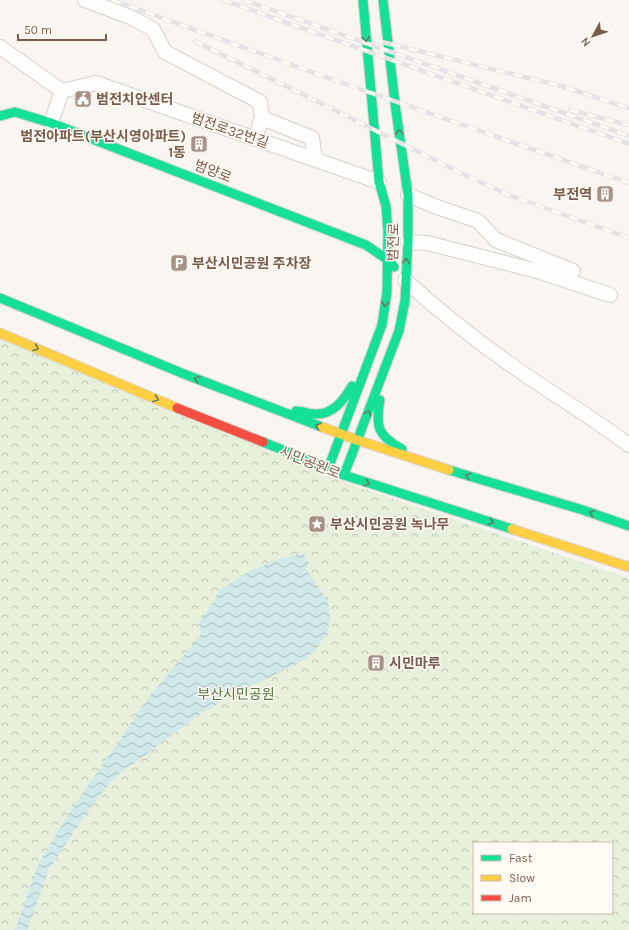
<svg xmlns="http://www.w3.org/2000/svg" width="629" height="930" font-family="Karla,'Noto Sans KR',sans-serif">
  <style>
    .park { fill: url(#park-crowns); fill-rule: evenodd }
    .water { fill: url(#water-waves) }
    .lines { fill: none; stroke-linecap: round; stroke-linejoin: round }
    .street-casing { stroke: #d7d1cb; stroke-width: 16 }
    .fast-casing { stroke: #d9d2cb; stroke-width: 11 }
    .slow-casing { stroke: #d9d2cb; stroke-width: 11 }
    .jam-casing { stroke: #d9d2cb; stroke-width: 11 }
    .street { stroke: #fefefd; stroke-width: 14 }
    .fast { stroke: #16e098; stroke-width: 9 }
    .slow { stroke: #ffcf43; stroke-width: 9 }
    .jam { stroke: #f24e42; stroke-width: 9 }
    .rail-casing { stroke: #e6e3e7; stroke-width: 4.5 }
    .rail { stroke: #fffaf3; stroke-width: 3; stroke-dasharray: 9; stroke-linecap: butt }
    .oneway { stroke: #617d60 }
    .labels { text-anchor: middle; stroke-width: 3; stroke-linejoin: round; paint-order: stroke }
    .poi-label { font-size: 14px; font-weight: bold; fill: #7a5c4d; stroke: #fffaf3; text-anchor: start }
    .street-label { font-size: 14px; fill: #7a5c4d; stroke: #fffaf3 }
    .park-label { font-size: 14px; fill: #537a41; stroke: #fffaf3 }
  </style>
  <defs>
    <pattern id="park-crowns" width="20" height="18" patternUnits="userSpaceOnUse"><rect width="20" height="18" fill="#e7f0db"/><path d="M2 6a3 3 0 1 1 6 0M12 15a3 3 0 1 1 6 0" fill="none" stroke="#c0c6b4"/></pattern>
    <pattern id="water-waves" width="16" height="10" patternUnits="userSpaceOnUse"><rect width="16" height="10" fill="#d0e8ea"/><path d="M0 5q4-4 8 0t8 0" fill="none" stroke="#aebfc0"/></pattern>
  </defs>
  <rect width="100%" height="100%" fill="#f9f5f0"/>
  <!-- park -->
  <path class="park" d="M0 339 361 488 629 578V930H0ZM474 843H612V913H474Z"/>
  <!-- water -->
  <path class="water" d="M304 553 308 566 306 569 328 601 330 617 328 631 316 650 301 662 235 694 200 714 113 779 88 811 49 869 29 924 28 930H15L38 865 66 818 149 697 190 648 201 634 199 624 220 590 249 571 277 560Z"/>
  <g class="lines">
    <defs>
      <g id="street">
        <path d="M85 0 130 17 153 29 165 52 260 102 262 118"/>
        <path d="M0 47 62 91 96 83 379 182"/>
        <path d="M51 123 62 91"/>
        <path d="M255 138 262 118 312 138 315 159"/>
        <path d="M408 195 437 207 478 221 496 240 573 271"/>
        <path d="M408 242 427 243 541 272 610 295"/>
        <path d="M405 280C440 312 478 342 517 369 554 395 593 418 629 445"/>
      </g>
      <g id="fast">
        <path d="M0 116 15 112 51 123 366 245 388 260 394 267"/>
        <path d="M0 298 184 374 322 427"/>
        <path d="M380 400C375 427 378 436 402 449"/>
        <path d="M296 411C303 411 309 414 315 414 333 415 344 400 352 386"/>
        <path d="M263 442 344 475 512 529"/>
        <path d="M328 469 382 325 387 292 388 231 386 206 379 182 363 0"/>
        <path d="M449 470 583 510 629 526"/>
        <path d="M344 475 399 331 405 301 408 242V195L396 111 383 0"/>
      </g>
      <g id="slow">
        <path d="M0 333 177 408"/>
        <path d="M322 427 357 440 449 470"/>
        <path d="M512 529 629 567"/>
      </g>
      <path id="jam" d="M177 408 263 442"/>
    </defs>
    <!-- street casing -->
    <use href="#street" class="street-casing"/>
    <!-- fast casing -->
    <use href="#fast" class="fast-casing"/>
    <!-- slow casing -->
    <use href="#slow" class="slow-casing"/>
    <!-- jam casing -->
    <use href="#jam" class="jam-casing"/>
    <!-- street -->
    <use href="#street" class="street"/>
    <!-- fast -->
    <use href="#fast" class="fast"/>
    <!-- slow -->
    <use href="#slow" class="slow"/>
    <!-- jam -->
    <use href="#jam" class="jam"/>
    <defs>
      <g id="rail">
        <path d="M112 0 334 80 629 183"/>
        <path d="M223 0 629 144"/>
        <path d="M244 0 629 136"/>
        <path d="M374 40 561 86 629 108"/>
        <path d="M195 41 467 176 509 195 629 238"/>
        <path d="M570 110 629 125"/>
      </g>
    </defs>
    <!-- rail casing -->
    <use href="#rail" class="rail-casing"/>
    <!-- rail -->
    <use href="#rail" class="rail"/>
  </g>
  <!-- one-way arrows -->
  <defs><path id="oneway-chevron" d="M-2-3.5L2.5 0L-2 3.5" fill="none" stroke-width="1.6" stroke-linecap="round" stroke-linejoin="round"/></defs>
  <g class="oneway">
    <use href="#oneway-chevron" transform="translate(366 39) rotate(85)"/>
    <use href="#oneway-chevron" transform="translate(399 132) rotate(-98)"/>
    <use href="#oneway-chevron" transform="translate(406 261) rotate(-86)"/>
    <use href="#oneway-chevron" transform="translate(385 304) rotate(99)"/>
    <use href="#oneway-chevron" transform="translate(36 348) rotate(23)"/>
    <use href="#oneway-chevron" transform="translate(197 379) rotate(-159)"/>
    <use href="#oneway-chevron" transform="translate(156 399) rotate(23)"/>
    <use href="#oneway-chevron" transform="translate(368 413) rotate(-69)"/>
    <use href="#oneway-chevron" transform="translate(318 426) rotate(-159)"/>
    <use href="#oneway-chevron" transform="translate(468 476) rotate(-163)"/>
    <use href="#oneway-chevron" transform="translate(367 483) rotate(18)"/>
    <use href="#oneway-chevron" transform="translate(592 513) rotate(-160)"/>
    <use href="#oneway-chevron" transform="translate(491 522) rotate(18)"/>
  </g>
  <!-- icons -->
  <defs>
    <symbol id="civic-square" viewBox="-11 -11 22 22"><rect x="-9" y="-9" width="18" height="18" rx="4" fill="#a69286" stroke="#fffaf3"/><path d="M-.6-6.5H3V-4.5H.6V-3L4-1V1h2V6H-6V1h2V-1L-.6-3ZM-1.2 2.5V6h2.4V2.5Z" fill="#fff"/></symbol>
    <symbol id="building-square" viewBox="-11 -11 22 22"><rect x="-9" y="-9" width="18" height="18" rx="4" fill="#a69286" stroke="#fffaf3"/><path d="M-4-6H4V6H1V3H-1V6H-4ZM-2.5-4.3h1.7v1.8h-1.7ZM.8-4.3h1.7v1.8H.8ZM-2.5-1h1.7V.8h-1.7ZM.8-1h1.7V.8H.8Z" fill="#fff"/></symbol>
    <symbol id="parking-square" viewBox="-11 -11 22 22"><rect x="-9" y="-9" width="18" height="18" rx="4" fill="#a69286" stroke="#fffaf3"/><path d="M-3.5-5.5H1a3.5 3.5 0 0 1 0 7H-1V5.5H-3.5ZM-1-3.4V-.6H.8a1.4 1.4 0 0 0 0-2.8Z" fill="#fff"/></symbol>
    <symbol id="sight-square" viewBox="-11 -11 22 22"><rect x="-9" y="-9" width="18" height="18" rx="4" fill="#a69286" stroke="#fffaf3"/><path d="M0-6L1.8-2.2L6-1.7L2.9 1.2L3.7 5.4L0 3.3L-3.7 5.4L-2.9 1.2L-6-1.7L-1.8-2.2Z" fill="#fff"/></symbol>
  </defs>
  <g fill-rule="evenodd">
    <use href="#civic-square" x="73" y="89" width="20" height="20"/>
    <use href="#building-square" x="189" y="134" width="20" height="20"/>
    <use href="#building-square" x="595" y="184" width="20" height="20"/>
    <use href="#parking-square" x="169" y="253" width="20" height="20"/>
    <use href="#sight-square" x="307" y="514" width="20" height="20"/>
    <use href="#building-square" x="366" y="653" width="20" height="20"/>
  </g>
  <g class="labels">
    <!-- poi labels -->
    <g class="poi-label">
      <text x="96" y="104">범전치안센터</text>
      <text x="186" y="141" text-anchor="end">범전아파트(부산시영아파트)<tspan x="186" dy="16">1동</tspan></text>
      <text x="592" y="199" text-anchor="end">부전역</text>
      <text x="192" y="268">부산시민공원 주차장</text>
      <text x="330" y="529">부산시민공원 녹나무</text>
      <text x="389" y="668">시민마루</text>
    </g>
    <!-- street labels -->
    <g class="street-label">
      <text transform="translate(230 130) rotate(19)" y="5">범전로32번길</text>
      <text transform="translate(213 171) rotate(21)" y="5">범양로</text>
      <text transform="translate(393 242) rotate(-88)" y="5">범전로</text>
      <text transform="translate(310 462) rotate(22)" y="5">시민공원로</text>
    </g>
    <!-- park labels -->
    <g class="park-label">
      <text x="236" y="699">부산시민공원</text>
    </g>
  </g>
  <!-- legend -->
  <rect x="473" y="842" width="140" height="72" fill="#fffaf3" stroke="#cabbb1"/>
  <rect x="481" y="855" width="20" height="6" fill="#16e098" stroke="#cabbb1"/>
  <text x="509" y="862" font-size="12" fill="#7a5c4d">Fast</text>
  <rect x="481" y="875" width="20" height="6" fill="#ffcf43" stroke="#cabbb1"/>
  <text x="509" y="882" font-size="12" fill="#7a5c4d">Slow</text>
  <rect x="481" y="895" width="20" height="6" fill="#f24e42" stroke="#cabbb1"/>
  <text x="509" y="902" font-size="12" fill="#7a5c4d">Jam</text>
  <!-- north arrow -->
  <g transform="translate(593 36) rotate(230)" stroke="#fffaf3" stroke-width="3" paint-order="stroke">
  <path d="M0-3L7 15L0 10L-7 15Z" fill="#7a5c4d"/>
  <text y="-6" font-size="11" font-weight="bold" text-anchor="middle" fill="#7a5c4d">N</text>
  </g>
  <!-- scale -->
  <path d="M18 34v6h88v-6" fill="none" stroke="#7a5c4d" stroke-width="2"/>
  <text x="24" y="34" font-size="12" fill="#7a5c4d" stroke="#fffaf3" stroke-width="3" paint-order="stroke">50 m</text>
</svg>
